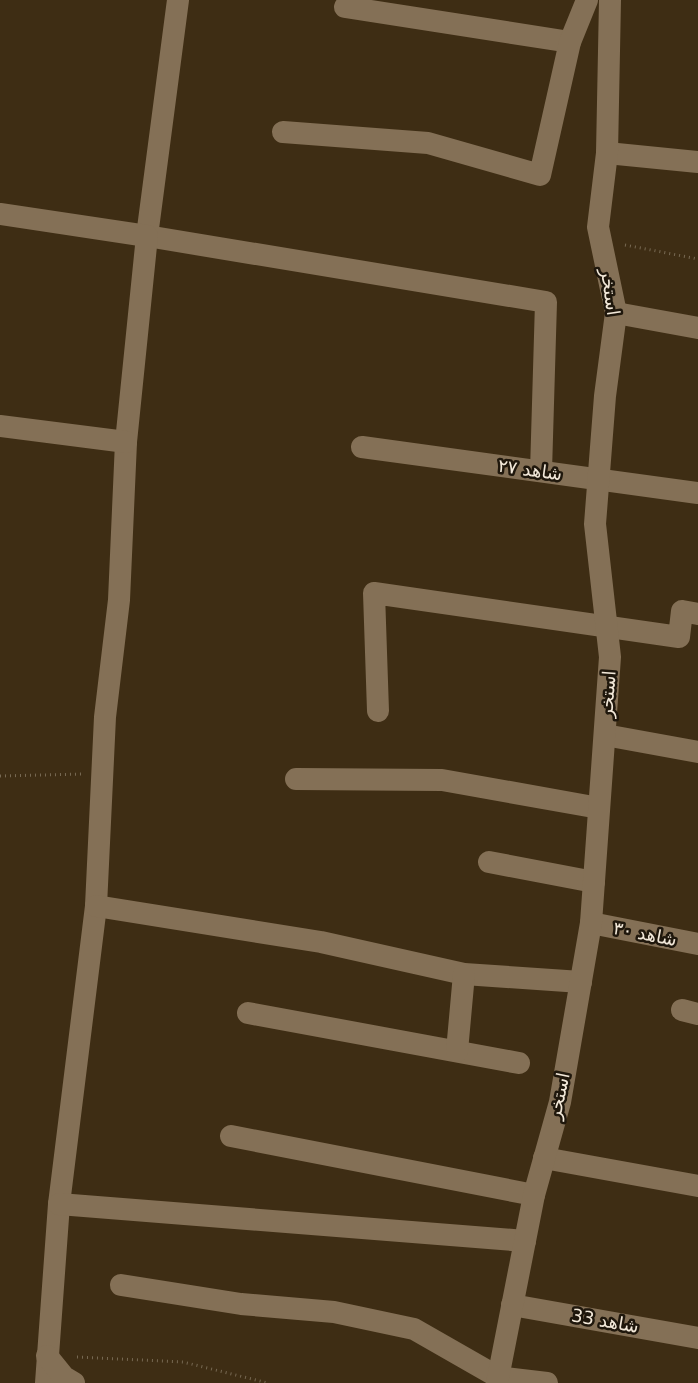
<svg xmlns="http://www.w3.org/2000/svg" width="698" height="1383" font-family="'DejaVu Sans',Vazirmatn,sans-serif">
  <style>
    .lines { fill: none; stroke-linecap: round; stroke-linejoin: round }
    .path { stroke: #776953; stroke-width: 3; stroke-dasharray: 1 4; stroke-linecap: butt }
    .street { stroke: #847056; stroke-width: 22 }
    .labels { text-anchor: middle; stroke-width: 5; stroke-linejoin: round; paint-order: stroke }
    .street-label { font-size: 18px; fill: #f2e8d9; stroke: #1f170c }
  </style>
  <rect width="100%" height="100%" fill="#3e2d14"/>
  <g class="lines">
    <!-- path -->
    <g class="path">
      <path d="M625 245 698 259"/>
      <path d="M0 776 82 774"/>
      <path d="M77 1357 183 1362 268 1383"/>
    </g>
    <!-- street -->
    <g class="street">
      <path d="M178 0 147 236 546 302 541 471"/>
      <path d="M345 7 570 42"/>
      <path d="M283 132 428 143 540 175 570 42 587 0"/>
      <path d="M607 153 698 162"/>
      <path d="M0 214 147 236 126 442 119 600 105 717 96 906 59 1204 46 1383"/>
      <path d="M616 313 698 328"/>
      <path d="M0 426 126 442"/>
      <path d="M362 447 698 493"/>
      <path d="M378 711 374 593 679 637 682 611 698 614"/>
      <path d="M605 735 698 752"/>
      <path d="M296 779 442 780 599 808"/>
      <path d="M489 862 594 882"/>
      <path d="M96 906 321 942 464 974 581 982"/>
      <path d="M591 923 698 944"/>
      <path d="M682 1010 698 1014"/>
      <path d="M248 1013 519 1063"/>
      <path d="M457 1051 464 974"/>
      <path d="M231 1136 534 1195"/>
      <path d="M544 1158 698 1186"/>
      <path d="M59 1204 525 1241"/>
      <path d="M121 1285 241 1304 334 1312 414 1329 498 1377 547 1383"/>
      <path d="M512 1305 698 1338"/>
      <path d="M47 1356 64 1377 74 1383"/>
      <path d="M497 1383 534 1195 560 1102 591 923 610 657 595 524 605 396 616 313 598 227 607 153 610 0"/>
    </g>
  </g>
  <g class="labels">
    <!-- street labels -->
    <g class="street-label">
      <text transform="translate(610 292) rotate(82)" y="6">استخر</text>
      <text transform="translate(530 470) rotate(8)" y="6">شاهد ۲۷</text>
      <text transform="translate(608 694) rotate(-86)" y="6">استخر</text>
      <text transform="translate(645 934) rotate(11)" y="6">شاهد ۳۰</text>
      <text transform="translate(559 1096) rotate(-78)" y="6">استخر</text>
      <text transform="translate(605 1321) rotate(10)" y="6">شاهد 33</text>
    </g>
  </g>
</svg>
